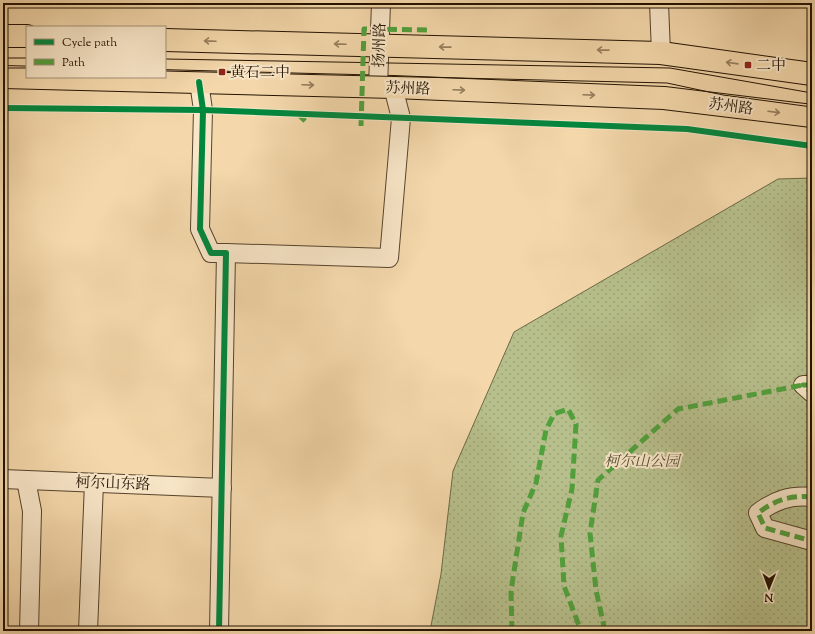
<svg xmlns="http://www.w3.org/2000/svg" width="815" height="634" font-family="'Sorts Mill Goudy','Noto Serif SC',serif">
  <style>
    .park { fill: url(#park-dots); stroke: #6d6946 }
    .lines { fill: none; stroke-linecap: round; stroke-linejoin: round }
    .minor-casing { stroke: #57442c; stroke-width: 20 }
    .major-casing { stroke: #231201; stroke-width: 24 }
    .minor { stroke: #f8e6c8; stroke-width: 18 }
    .major { stroke: #f4d8ab; stroke-width: 22 }
    .tram { stroke: #231201; stroke-width: 1 }
    .quiet { stroke: #50a03c; stroke-width: 5; stroke-dasharray: 10 5; stroke-linecap: butt }
    .cycleway-casing { stroke: #f8e6c8; stroke-width: 8 }
    .cycleway { stroke: #00873e; stroke-width: 6 }
    .oneway { stroke: #967f5e }
    .poi-dot { fill: #8f2418; stroke: #f8e6c8; stroke-width: 1.5 }
    .labels { text-anchor: middle; stroke-width: 4; stroke-linejoin: round; paint-order: stroke }
    .street-label { font-size: 15px; fill: #231201; stroke: #f8e6c8 }
    .poi-label { font-size: 15px; fill: #231201; stroke: #f8e6c8; text-anchor: start }
    .park-label { font-size: 15px; font-style: italic; fill: #574f32; stroke: #f8e6c8 }
  </style>
  <defs>
    <pattern id="park-dots" width="8" height="8" patternUnits="userSpaceOnUse"><rect width="8" height="8" fill="#b7c08c"/><path d="M2 2h.1M6 6h.1" fill="none" stroke="#9da477" stroke-width="1.8" stroke-linecap="round"/></pattern>
  </defs>
  <rect width="100%" height="100%" fill="#f4d8ab"/>
  <filter id="stains"><feTurbulence type="fractalNoise" baseFrequency=".005" numOctaves="4"/><feColorMatrix values="0 0 0 0 .2 0 0 0 0 .09 0 0 0 0 .02 0 0 0 .5 -.17"/></filter>
  <radialGradient id="worn" r=".72"><stop offset=".6" stop-color="#630" stop-opacity="0"/><stop offset="1" stop-color="#630" stop-opacity=".3"/></radialGradient>
  <!-- park -->
  <path class="park" d="M812 178V631H430L441 574 453 471 514 332 778 179Z"/>
  <g class="lines">
    <defs>
      <g id="minor">
        <path d="M659 3 661 53"/>
        <path d="M199 82 203 110 200 229 211 253H226L219 631"/>
        <path d="M378 87 381 3"/>
        <path d="M226 253 389 258 401 118 393 87"/>
        <path d="M812 385H803L812 393"/>
        <path d="M3 479 222 488"/>
        <path d="M26 480 32 511 29 631"/>
        <path d="M812 497C790 495 775 500 758 513L765 528 812 541"/>
        <path d="M88 631 94 483"/>
      </g>
      <g id="major">
        <path d="M3 36H27"/>
        <path d="M165 40 661 53 812 74"/>
        <path d="M3 77 393 87 664 98 812 116"/>
      </g>
    </defs>
    <!-- minor casing -->
    <use href="#minor" class="minor-casing"/>
    <!-- major casing -->
    <use href="#major" class="major-casing"/>
    <!-- minor -->
    <use href="#minor" class="minor"/>
    <!-- major -->
    <use href="#major" class="major"/>
    <!-- tram -->
    <g class="tram">
      <path d="M3 58H27"/>
      <path d="M165 59 670 68 812 93"/>
      <path d="M3 68H27"/>
      <path d="M165 71 667 83 723 95 812 107"/>
    </g>
    <!-- quiet -->
    <g class="quiet">
      <path d="M298 114 308 124"/>
      <path d="M361 126 364 29 427 30"/>
      <path d="M812 385H803L812 393"/>
      <path d="M812 497C790 495 775 500 758 513L765 528 812 541"/>
      <path d="M512 631 511 591 523 513 536 483 546 430 554 414 568 409 576 424 572 489 561 536 564 586 581 631"/>
      <path d="M605 631 596 590 590 533 598 480 678 409 803 385"/>
    </g>
    <defs>
      <g id="cycleway">
        <path d="M199 82 203 110 200 229 211 253H226L219 631"/>
        <path d="M3 108 203 110 687 129 812 146"/>
      </g>
    </defs>
    <!-- cycleway casing -->
    <use href="#cycleway" class="cycleway-casing"/>
    <!-- cycleway -->
    <use href="#cycleway" class="cycleway"/>
  </g>
  <!-- one-way arrows -->
  <defs><path id="oneway-shaft" d="M-6 0H5M1.5-3L5.5 0L1.5 3" fill="none" stroke-width="1.6" stroke-linecap="round" stroke-linejoin="round"/></defs>
  <g class="oneway">
    <use href="#oneway-shaft" transform="translate(210 41) rotate(-178)"/>
    <use href="#oneway-shaft" transform="translate(340 44) rotate(-178)"/>
    <use href="#oneway-shaft" transform="translate(445 47) rotate(-179)"/>
    <use href="#oneway-shaft" transform="translate(603 50) rotate(-179)"/>
    <use href="#oneway-shaft" transform="translate(732 63) rotate(-172)"/>
    <use href="#oneway-shaft" transform="translate(308 85) rotate(2)"/>
    <use href="#oneway-shaft" transform="translate(459 90) rotate(2)"/>
    <use href="#oneway-shaft" transform="translate(589 95) rotate(2)"/>
    <use href="#oneway-shaft" transform="translate(774 112) rotate(7)"/>
  </g>
  <!-- markers -->
  <g class="poi-dot">
    <rect x="744" y="61" width="8" height="8" rx="2"/>
    <rect x="218" y="68" width="8" height="8" rx="2"/>
  </g>
  <g class="labels">
    <!-- street labels -->
    <g class="street-label">
      <text transform="translate(379 45) rotate(-88)" y="5">扬州路</text>
      <text transform="translate(408 88) rotate(2)" y="5">苏州路</text>
      <text transform="translate(731 106) rotate(7)" y="5">苏州路</text>
      <text transform="translate(113 483) rotate(2)" y="5">柯尔山东路</text>
    </g>
    <!-- poi labels -->
    <g class="poi-label">
      <text x="756" y="70">二中</text>
      <text x="230" y="77">黄石二中</text>
    </g>
    <!-- park labels -->
    <g class="park-label">
      <text x="642" y="466">柯尔山公园</text>
    </g>
  </g>
  <!-- margin -->
  <rect width="815" height="634" fill="none" stroke="#f4d8ab" stroke-width="16"/>
  <rect x="4" y="4" width="807" height="626" fill="none" stroke="#231201" stroke-width="2"/>
  <rect x="8" y="8" width="799" height="618" fill="none" stroke="#231201"/>
  <!-- legend -->
  <rect x="26" y="26" width="140" height="52" fill="#f8e6c8" stroke="#a39178"/>
  <rect x="34" y="39" width="20" height="6" fill="#00873e" stroke="#a39178"/>
  <text x="62" y="46" font-size="12" fill="#231201">Cycle path</text>
  <rect x="34" y="59" width="20" height="6" fill="#50a03c" stroke="#a39178"/>
  <text x="62" y="66" font-size="12" fill="#231201">Path</text>
  <!-- north arrow -->
  <g transform="translate(769 588) rotate(181)" stroke="#f8e6c8" stroke-width="3" paint-order="stroke">
  <path d="M0-3L7 15L0 10L-7 15Z" fill="#231201"/>
  <text y="-6" font-size="11" font-weight="bold" text-anchor="middle" fill="#231201">N</text>
  </g>
  <rect width="100%" height="100%" filter="url(#stains)"/>
  <rect width="100%" height="100%" fill="url(#worn)"/>
</svg>
